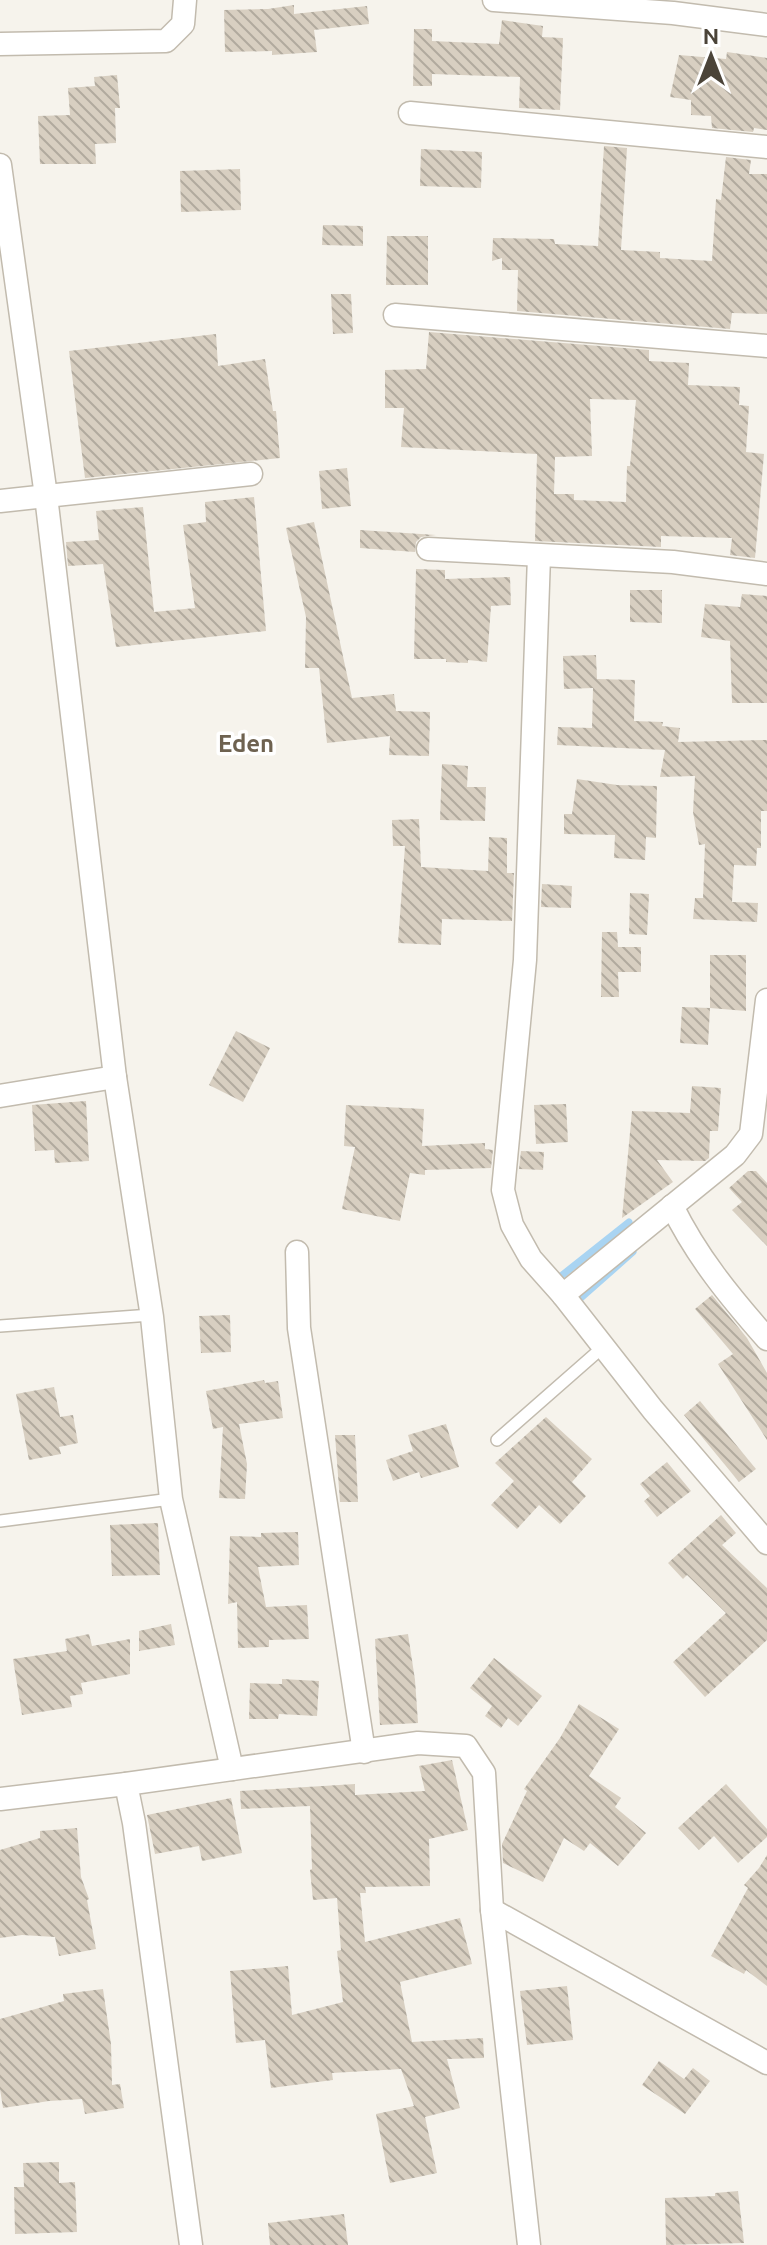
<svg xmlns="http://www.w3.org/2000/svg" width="767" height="2245" font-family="Ubuntu,sans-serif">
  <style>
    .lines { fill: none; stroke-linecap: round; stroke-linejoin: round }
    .stream { stroke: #a9d4f2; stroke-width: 7 }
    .building { fill: url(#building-back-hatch); fill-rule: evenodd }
    .service-casing { stroke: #c2bbae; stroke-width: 14 }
    .minor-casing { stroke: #c2bbae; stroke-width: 25 }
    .service { stroke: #fff; stroke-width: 11 }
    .minor { stroke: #fff; stroke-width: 22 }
    .labels { text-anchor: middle; stroke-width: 7; stroke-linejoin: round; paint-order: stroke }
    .quarter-label { font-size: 24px; font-weight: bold; fill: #6e6250; stroke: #fff }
  </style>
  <defs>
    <pattern id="building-back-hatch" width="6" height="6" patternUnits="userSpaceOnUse" patternTransform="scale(2)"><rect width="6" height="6" fill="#d8cfc1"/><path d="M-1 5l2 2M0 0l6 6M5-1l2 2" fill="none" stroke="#b1aa9e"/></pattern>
  </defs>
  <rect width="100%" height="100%" fill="#f6f3ec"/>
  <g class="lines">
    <!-- stream -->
    <g class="stream">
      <path d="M561 1276 629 1222"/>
      <path d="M581 1298 633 1252"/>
    </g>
  </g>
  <!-- building -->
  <g class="building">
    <path d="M294 5V14L367 6 369 24 314 30 317 52 272 55V51L225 52 224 10 268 9Z"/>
    <path d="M502 20 543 26 542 37 563 38 560 110 519 108 520 77 432 74V86H413L414 29H432V41L499 44Z"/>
    <path d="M727 52 767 58V130L754 128 753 132 712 128 711 116 691 115V100L670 97 679 55 726 59Z"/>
    <path d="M117 75 120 108H115L116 143 95 144 96 164H40L38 116 70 115 68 88 95 86 94 77Z"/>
    <path d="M604 146 627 148 621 250 660 252V258L712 261 716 199 721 200 726 157 751 160 749 174H767V314L732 313 730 329 517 311 518 270H502V258L492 261 493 238 554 239 555 244 598 246Z"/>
    <path d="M421 149 482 152 481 188 420 186Z"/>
    <path d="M240 169 241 210 181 212 180 171Z"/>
    <path d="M323 225 363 226V246L322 245Z"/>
    <path d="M387 236H428V285H386Z"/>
    <path d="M331 294H351L353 333 333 334Z"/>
    <path d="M429 332 649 350V361L689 363 688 385 740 387 739 405 749 406 746 452 764 454 755 558 730 555 732 538 661 536V547L535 541 537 454 401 447 404 408H385V370L426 369ZM590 399 636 400 630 466H627L626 502 574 500V494H554L555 457 592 456Z"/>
    <path d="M216 334 218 366 265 359 273 411H276L280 458 85 478 69 351Z"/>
    <path d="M347 468 351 506 322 509 319 471Z"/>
    <path d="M254 497 266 631 116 647 103 564 68 566 66 542 99 540 96 511 143 507 154 612 195 608 183 525 206 522 205 502Z"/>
    <path d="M314 522 352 698 394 694 396 711 430 712 429 756 389 755 390 736 327 743 319 668H305L306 617 286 528Z"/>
    <path d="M360 530 436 535 421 537 416 542 415 552 360 548Z"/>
    <path d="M416 569 445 570V579L510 577 511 605 491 606 487 662 468 660V663L446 662V659H414Z"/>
    <path d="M630 590H662V623L630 622Z"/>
    <path d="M742 594 767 596V703H732L730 641 701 637 705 604 740 607Z"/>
    <path d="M596 655 597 679 635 680 634 721 663 722 662 726 680 728 678 742 767 740V811H761V848H757L756 866 734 865 732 902 758 903 757 922 693 919 695 898H703L705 844 699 845 693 812 695 776 660 777 665 750 557 745 558 727 592 728 593 688 564 689 563 656Z"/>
    <path d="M442 764 468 766 467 787H486L485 821 440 820Z"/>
    <path d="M577 779 617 785 657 786 656 838 646 837 645 860 614 858 615 835 564 834V814H572Z"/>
    <path d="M419 819 421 867 488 871 489 837 507 838V873H514L512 921 442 919 441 945 398 943 405 846H393L392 820Z"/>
    <path d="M542 884 572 886 571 908 541 907Z"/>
    <path d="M630 893 649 894 647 935 629 934Z"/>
    <path d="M602 932H617L618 947H641V972H618L619 997H601Z"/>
    <path d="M710 955H746V1011L710 1008Z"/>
    <path d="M682 1007 710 1008 708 1045 680 1043Z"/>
    <path d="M236 1031 270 1048 243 1102 209 1085Z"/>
    <path d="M692 1086 721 1088 718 1131H710L709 1158 705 1161 657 1160 673 1182 622 1218 632 1111 690 1113Z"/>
    <path d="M86 1101 89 1161 55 1163 54 1150 35 1151 32 1105Z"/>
    <path d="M566 1104 568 1142 536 1144 534 1105Z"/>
    <path d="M346 1105 424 1109 422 1146 485 1143V1149L493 1150 491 1168 425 1170V1175L410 1173 400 1221 342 1209 355 1147 344 1146Z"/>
    <path d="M521 1151 544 1152 543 1170 519 1169Z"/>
    <path d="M748 1171H756L767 1183V1246L732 1210 742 1202 729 1188Z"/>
    <path d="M712 1295 747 1338 767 1373V1440L718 1364 733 1354 695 1309Z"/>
    <path d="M230 1315 231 1352 201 1353 199 1316Z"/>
    <path d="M264 1380 265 1383 278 1381 283 1418 239 1424 247 1464 245 1499 219 1498 223 1427 213 1429 206 1391Z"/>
    <path d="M54 1387 60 1417 73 1415 78 1443 59 1447 61 1454 29 1460 16 1394Z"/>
    <path d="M700 1401 756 1469 739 1482 684 1415Z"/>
    <path d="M546 1417 592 1459 572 1482 586 1496 560 1524 539 1505 517 1529 491 1505 514 1481 495 1463Z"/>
    <path d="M446 1424 459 1467 421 1478 419 1472 393 1481 386 1460 413 1451 408 1435Z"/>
    <path d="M335 1435H355L358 1502H340Z"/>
    <path d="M667 1462 691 1491 657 1517 644 1501 650 1496 640 1484Z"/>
    <path d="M721 1515 736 1533 722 1545 767 1588V1640L705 1697 673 1662 726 1613 687 1575 683 1579 668 1563Z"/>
    <path d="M158 1523 160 1575 112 1576 110 1525Z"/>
    <path d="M298 1532 299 1565 258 1567 266 1607 307 1605 309 1639 269 1640V1647L238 1648 237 1602 228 1604 230 1536 261 1537V1533Z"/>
    <path d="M171 1624 175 1645 139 1651V1631Z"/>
    <path d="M89 1634 92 1646 130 1639V1674L81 1683 83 1694 70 1696 72 1707 22 1715 13 1659 67 1651 65 1639Z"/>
    <path d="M408 1634 415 1680 418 1723 380 1725 375 1639Z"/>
    <path d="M494 1658 542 1696 518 1726 508 1718 501 1728 485 1716 492 1706 470 1688Z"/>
    <path d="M282 1679 319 1681 317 1716 279 1714 278 1719H249L250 1683 282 1684Z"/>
    <path d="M579 1704 619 1729 589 1776 621 1798 615 1807 646 1833 618 1866 590 1843 584 1851 564 1838 543 1882 503 1863 502 1844 527 1791 524 1789 560 1738Z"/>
    <path d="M452 1760 468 1830 429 1839 430 1886 365 1887 366 1893H360L365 1942 460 1918 472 1964 400 1982 412 2042 483 2038 484 2058 447 2059 460 2108 425 2117 437 2173 390 2183 376 2114 414 2106 401 2069 332 2073 333 2080 271 2088 265 2040 236 2043 230 1971 288 1966 292 2015 343 2002 337 1951 341 1950 337 1898 313 1900 310 1870 312 1869 310 1806 241 1809 240 1791 355 1784V1795L425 1791 419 1766Z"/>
    <path d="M726 1784 767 1829V1837L738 1863 714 1836 699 1850 678 1828Z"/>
    <path d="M231 1798 242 1853 202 1861 199 1846 155 1854 147 1815Z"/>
    <path d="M77 1828 81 1877 89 1899 87 1900 96 1949 59 1956 55 1937 22 1935 0 1938V1850L40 1838V1831Z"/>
    <path d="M767 1855V1986L746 1970 744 1974 711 1956 748 1888 744 1885 759 1868Z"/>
    <path d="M567 1986 573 2040 527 2045 520 1991Z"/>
    <path d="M103 1989 111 2044 112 2085 120 2084 124 2108 85 2114 82 2099 49 2101 3 2108 0 2089V2019L64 2001 63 1994Z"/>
    <path d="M659 2061 684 2079 693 2068 710 2081 685 2114 642 2085Z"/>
    <path d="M59 2162V2183L75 2182 77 2232 15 2234 14 2187H24L23 2163Z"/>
    <path d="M738 2191 744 2243 666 2245 665 2198 715 2196V2193Z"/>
    <path d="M344 2214 348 2245H270L268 2223Z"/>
  </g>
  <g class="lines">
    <defs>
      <g id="service">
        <path d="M0 1326 151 1315"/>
        <path d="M497 1440 603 1347"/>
        <path d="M0 1521 171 1499"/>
      </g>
      <g id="minor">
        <path d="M494 0 673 13 767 25"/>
        <path d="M0 44 166 41 183 24 185 0"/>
        <path d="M410 113 767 147"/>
        <path d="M0 165 46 496 115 1077 152 1317 171 1499 232 1769"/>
        <path d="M395 315 767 346"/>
        <path d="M0 501 251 474"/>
        <path d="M428 549 673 562 767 574"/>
        <path d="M539 556 525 960 503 1190 512 1225 531 1259 563 1295 653 1410 767 1543"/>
        <path d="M0 1096 115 1077"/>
        <path d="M672 1206C697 1257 730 1297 767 1339"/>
        <path d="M297 1252 299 1328 364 1752"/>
        <path d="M563 1295 735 1155 751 1134 767 1000"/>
        <path d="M0 1799 126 1784"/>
        <path d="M492 1910 767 2063"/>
        <path d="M191 2245 134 1823 126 1784 418 1743 466 1746 484 1773 492 1910 529 2245"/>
      </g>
    </defs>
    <!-- service casing -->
    <use href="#service" class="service-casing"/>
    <!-- minor casing -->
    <use href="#minor" class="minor-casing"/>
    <!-- service -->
    <use href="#service" class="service"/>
    <!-- minor -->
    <use href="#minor" class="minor"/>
  </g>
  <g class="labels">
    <!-- quarter labels -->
    <g class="quarter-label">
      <text x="246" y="752">Eden</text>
    </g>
  </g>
  <!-- north arrow -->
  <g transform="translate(711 56)" stroke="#ffffff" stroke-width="6" paint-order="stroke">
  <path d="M0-6L14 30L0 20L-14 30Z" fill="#4b4439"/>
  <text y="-12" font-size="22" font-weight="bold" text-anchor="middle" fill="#4b4439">N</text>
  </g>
</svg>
